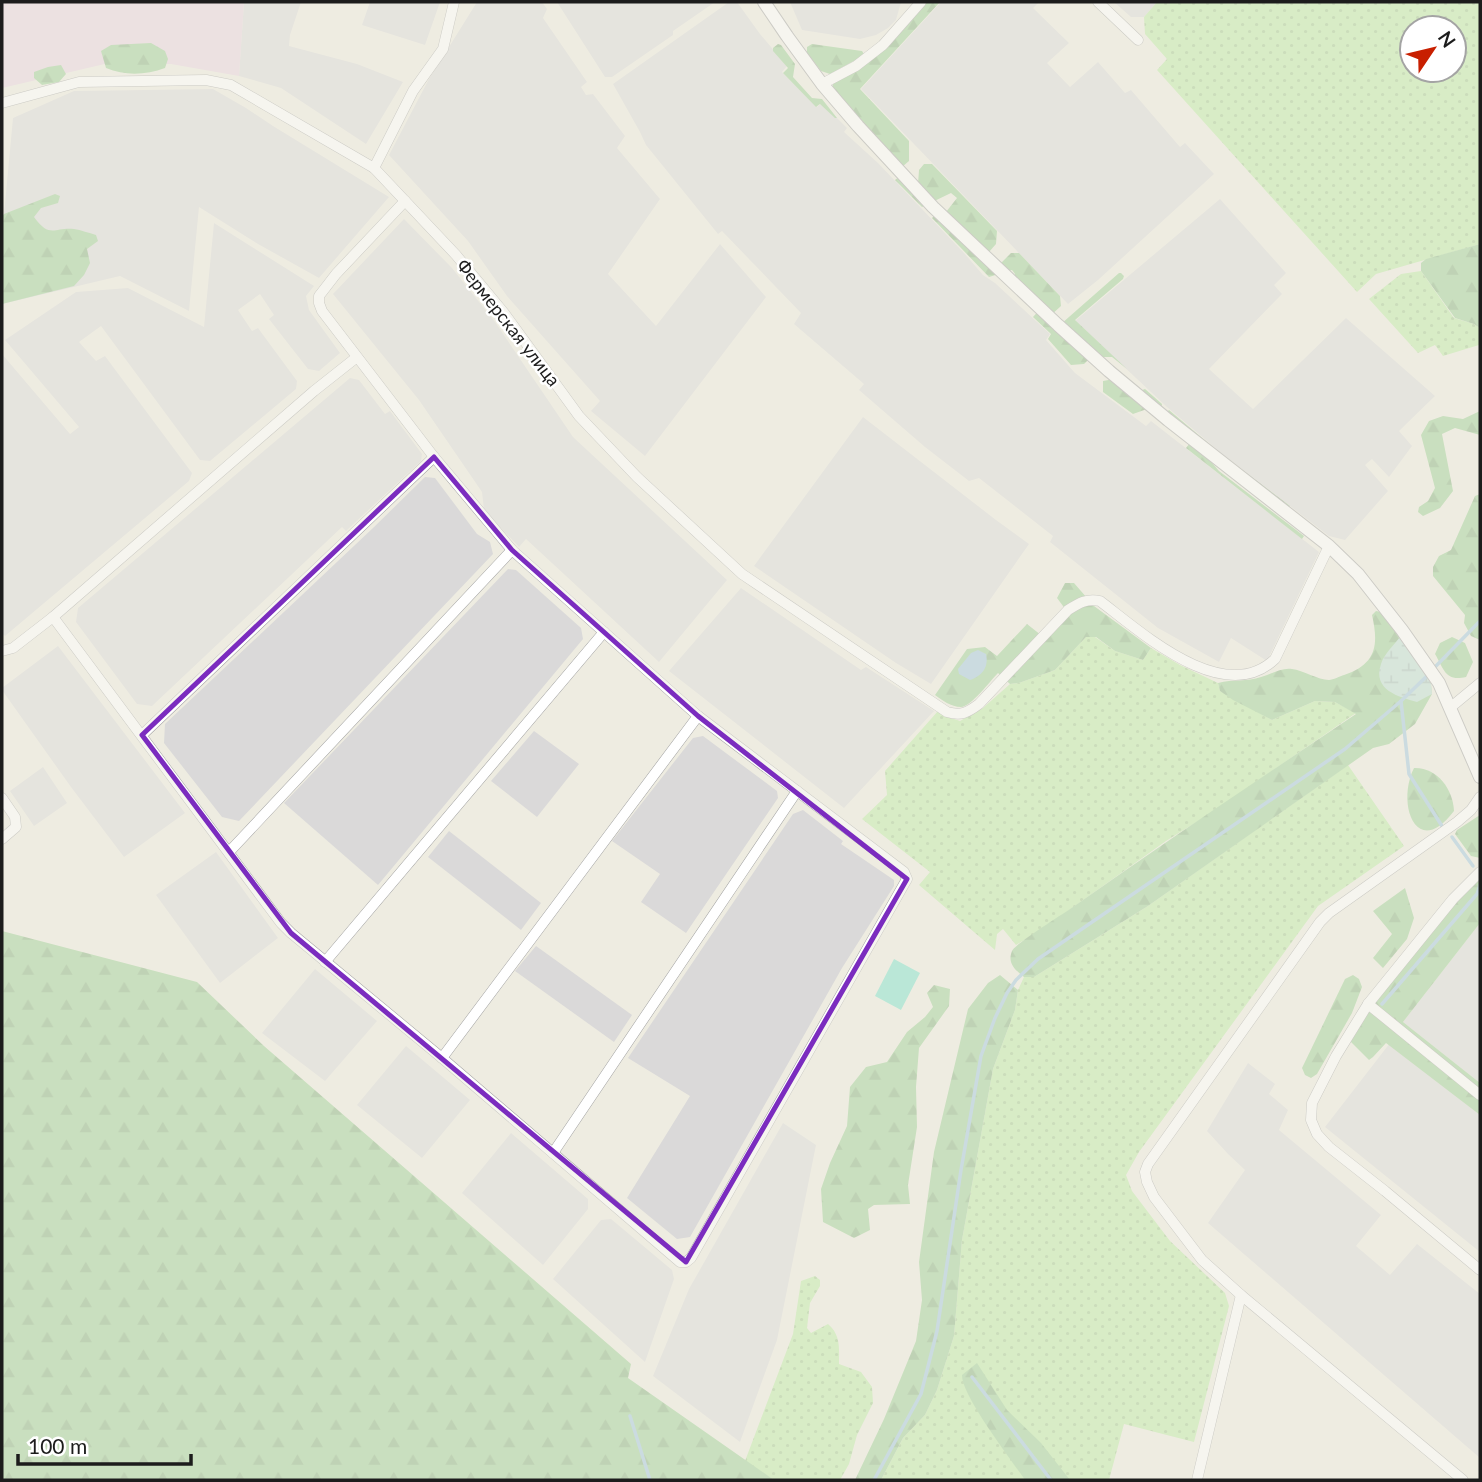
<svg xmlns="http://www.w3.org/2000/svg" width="1482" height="1482" font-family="Lato,sans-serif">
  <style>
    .residential { fill: #dad9d9 }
    .industrial { fill: #e8d2e0 }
    .grass { fill: url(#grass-dots); fill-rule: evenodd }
    .forest { fill: url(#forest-firs) }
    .wetland { fill: url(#wetland-marsh) }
    .pitch { fill: #7ae1c9 }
    .water { fill: #9fc6de }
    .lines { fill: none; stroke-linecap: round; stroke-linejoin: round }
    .stream { stroke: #9fc6de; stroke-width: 3.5 }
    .minor-casing { stroke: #a3a3a3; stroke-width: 11 }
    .tertiary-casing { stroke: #a3a3a3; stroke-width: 14 }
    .minor { stroke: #fff; stroke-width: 10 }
    .tertiary { stroke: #fff; stroke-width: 12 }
    .marked { fill: none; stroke: #7b2cbf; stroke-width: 5; stroke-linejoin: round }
    .labels { text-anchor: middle; stroke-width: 5; stroke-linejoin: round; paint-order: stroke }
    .street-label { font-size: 18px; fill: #1c1c1c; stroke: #fff }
  </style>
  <defs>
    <pattern id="grass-dots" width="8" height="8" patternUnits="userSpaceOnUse" patternTransform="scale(1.75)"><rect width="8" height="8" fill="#bceba4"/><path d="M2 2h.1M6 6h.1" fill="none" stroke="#a1c98d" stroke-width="1.8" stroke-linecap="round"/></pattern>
    <pattern id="forest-firs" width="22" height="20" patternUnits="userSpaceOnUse" patternTransform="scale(1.75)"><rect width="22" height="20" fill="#9ccf94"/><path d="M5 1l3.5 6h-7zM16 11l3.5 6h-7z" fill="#86b17f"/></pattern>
    <pattern id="wetland-marsh" width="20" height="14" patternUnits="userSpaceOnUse" patternTransform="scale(1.75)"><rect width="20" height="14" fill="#bdddd3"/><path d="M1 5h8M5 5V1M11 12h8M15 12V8" fill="none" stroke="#a2bdb5"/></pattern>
  </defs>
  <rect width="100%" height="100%" fill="#eeece1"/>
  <!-- residential -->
  <g class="residential">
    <path d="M244 2H301L290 35 289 46 357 64 403 82 366 144 281 88 239 76Z"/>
    <path d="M370 2H440L425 45 362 25Z"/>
    <path d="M477 2H542L547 9 543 18 587 82 581 87 586 95 593 94 625 136 617 148 660 199 608 274 656 326 720 244 766 297 645 456 591 411 600 401 507 296 468 241 389 155 429 79Z"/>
    <path d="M557 2H715L673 31V35L612 77H605Z"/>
    <path d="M729 2H737L760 34 787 66 782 72 817 107 822 103 847 128 844 132 878 163 964 253 983 275 995 283 1050 334 1046 340 1075 373 1146 426 1151 421 1319 552 1267 661 1231 638 1219 662 1158 628 1050 542 1053 536 979 478 969 481 925 447 859 390 864 384 794 324 801 313 722 231 718 234 646 145 640 132 613 84Z"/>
    <path d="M790 2H901L896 20 888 28 876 35 860 39 802 30Z"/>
    <path d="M941 2H1039L1033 8 1069 43 1047 63 1070 87 1098 62 1125 93 1131 90 1180 147 1185 143 1214 174 1098 280 1068 304 861 89Z"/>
    <path d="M1114 2H1157L1144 17H1131Z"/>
    <path d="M213 89 246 108 273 126 389 197 319 278 258 244 199 207 189 311 120 276 2 304V217L4 214 13 118 74 91Z"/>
    <path d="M1220 199 1286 273 1274 285 1282 294 1209 369 1253 409 1346 318 1435 396 1399 431 1412 446 1389 477 1372 459 1365 465 1388 491 1345 540 1329 536 1220 452 1167 407 1075 321Z"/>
    <path d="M404 219 452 268 495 322 573 437 727 580 659 662 526 539 519 547 484 510 482 492 419 400 333 294Z"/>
    <path d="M214 223 314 286 306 296 309 310 340 353 319 371 308 369 269 319 274 315 260 294 238 310 252 331 258 328 297 381 296 389 210 461 200 460 101 326 79 342 96 361 105 356 192 473 189 481 5 636 2 633V354L70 434 79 427 5 340 76 292 128 288 204 327Z"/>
    <path d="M350 378 359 380 385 414 390 411 422 454 421 461 346 531 342 527 152 706 137 704 76 622 78 608Z"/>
    <path d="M863 417 996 520 1029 544 931 684 896 663 754 566Z"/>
    <path d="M425 477 435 478 477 534 490 542 493 554 239 821 222 817 164 743 165 724 373 528Z"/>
    <path d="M508 569 516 570 581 628 583 639 378 885 284 803Z"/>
    <path d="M741 588 861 670 866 667 934 711 844 808 669 671Z"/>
    <path d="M58 646 185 813 124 857 71 787 2 690V688Z"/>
    <path d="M534 731 579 764 537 817 491 781Z"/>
    <path d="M703 736 777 791 778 798 686 933 641 902 660 874 612 841 693 738Z"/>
    <path d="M43 767 67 803 34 826 10 791Z"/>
    <path d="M803 810 843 841 841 844 894 880V886L842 968 690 1237 677 1239 627 1198 690 1096 628 1058 793 814Z"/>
    <path d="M449 831 541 903 521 930 428 857Z"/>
    <path d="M216 852 278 938 220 983 156 895Z"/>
    <path d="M1480 923V1083L1403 1022Z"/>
    <path d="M536 946 632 1015 614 1042 515 971Z"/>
    <path d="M315 969 377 1021 325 1081 262 1033Z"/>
    <path d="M1390 1043 1480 1115V1252L1325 1127Z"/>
    <path d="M406 1046 470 1100 422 1158 357 1105Z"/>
    <path d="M1248 1063 1275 1084 1269 1094 1288 1110 1279 1130 1381 1215 1356 1246 1390 1275 1417 1244 1480 1294V1458L1208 1223 1245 1170 1228 1154 1207 1131Z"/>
    <path d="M783 1123 816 1145 777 1340 740 1442 653 1376 689 1289Z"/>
    <path d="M511 1133 588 1199V1209L543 1265 462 1193Z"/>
    <path d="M611 1219 672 1270 674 1279 645 1362 553 1279 601 1220Z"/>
  </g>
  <!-- industrial -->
  <path class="industrial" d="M2 2H244L239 76 171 64 109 63 2 88Z"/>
  <!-- grass -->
  <g class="grass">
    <path d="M1157 2H1480V244L1376 274 1357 292 1157 70 1167 59 1145 34 1144 17ZM1412 28H1454V70H1412Z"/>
    <path d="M1421 271 1454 318 1474 324 1480 328 1479 345 1443 356 1435 345 1418 353 1369 299 1401 274Z"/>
    <path d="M1086 637H1095L1115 651 1143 660 1151 648 1180 665 1218 683 1220 691 1272 720 1315 701 1335 702 1356 713 1211 813 1166 841 1044 928 1016 945 1003 929 997 934 995 950 919 885 930 872 862 819 887 795 885 771 938 711 948 717 960 721 983 708 1010 684 1019 683 1055 670Z"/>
    <path d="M1348 765 1404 846 1318 906 1139 1152 1126 1175 1132 1191 1170 1241 1225 1293 1229 1306 1194 1442 1124 1424 1109 1480H881L903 1438 925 1415 937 1390 954 1336 962 1240 993 1069 1015 1010 1018 990 1024 977H1034L1148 906Z"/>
    <path d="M815 1276 820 1280V1286L810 1303 807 1328 811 1333 828 1324C841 1335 839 1349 839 1364L861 1372 872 1387 873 1403 857 1435 849 1464 840 1480H774L745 1461 793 1334 801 1281Z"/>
  </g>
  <!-- forest -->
  <g class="forest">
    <path d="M927 2H940L860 89 909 141V161L902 167 833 89V82L886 47Z"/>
    <path d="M151 43 165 51 168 59 165 68C146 75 125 76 106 68L101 51 111 45Z"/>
    <path d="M778 44 781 45 795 64 793 77 812 98 822 99 837 118H835L820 104 816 107 783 73 788 68 773 51V48Z"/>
    <path d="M812 44 862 51 864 54 863 56 830 74 821 71 807 53V47Z"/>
    <path d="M61 65 66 74 59 82 42 85 34 78V72L48 67Z"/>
    <path d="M924 164H932L997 231 996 244 989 252 1000 264 1011 253H1019L1060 296 1061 306 1049 317 1061 324 1119 273H1121L1124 276 1123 279 1075 320 1127 369 1112 357H1091L1084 364 1071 365 1048 339 1051 334 1033 317 1043 306 1015 279V274L1012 270 989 277 932 218 937 213 946 212 957 198 951 193 922 207 895 180 899 177 918 184 919 170Z"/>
    <path d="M55 194 60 196 58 203 41 208 34 217C50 239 54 227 74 229 81 230 89 233 96 235L98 241 87 249 90 263 84 275 74 286 2 304V217L4 214Z"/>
    <path d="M1480 244V328L1474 324 1455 318 1421 271V263L1426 259Z"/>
    <path d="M1114 379 1131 394 1145 389 1162 404 1161 411 1147 409 1133 414 1103 392V381Z"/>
    <path d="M1169 410 1220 453 1290 506 1288 508 1208 458 1219 471 1304 536 1302 539 1186 448 1190 443 1167 412Z"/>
    <path d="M1480 411V435L1455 428 1442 434 1453 491 1440 508 1423 516 1418 512 1419 507 1428 501 1435 488 1421 435 1429 421 1443 416 1463 419Z"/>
    <path d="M1480 494V640L1471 636 1464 623 1465 615 1433 576V567L1439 556 1451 550 1475 496Z"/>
    <path d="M1065 583H1074L1094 606 1151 648 1143 660 1115 651 1096 637H1086L1055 670 1019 683 1010 684 998 673C990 681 971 707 961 707 951 707 942 700 935 695L967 649 985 647 997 656 1027 624 1046 639 1069 614 1057 598Z"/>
    <path d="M1376 611 1381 612 1400 637 1431 684 1432 694 1415 724 1389 744 1373 748 1148 906 1034 977H1024C1015 970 1007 963 1012 951 1015 944 1063 914 1073 907 1166 841 1261 778 1356 714L1335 702 1315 701 1272 720 1233 700 1220 691 1218 683C1233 679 1247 682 1261 677 1271 674 1283 667 1292 669 1303 670 1318 680 1329 680 1333 680 1340 676 1344 675 1376 664 1379 646 1372 615Z"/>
    <path d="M1452 637 1465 643 1473 662 1466 677C1445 682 1444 669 1435 654L1440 643Z"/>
    <path d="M1414 768C1437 767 1453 789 1454 811 1416 861 1396 803 1414 768Z"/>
    <path d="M1480 815V858L1471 856 1455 834 1457 830Z"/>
    <path d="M1480 876V923L1403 1022 1480 1083V1115L1386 1043 1373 1057 1369 1060 1349 1040 1366 1013 1454 901Z"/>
    <path d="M1405 888 1414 918 1407 939 1383 968 1373 958 1392 934 1373 911Z"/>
    <path d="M2 931 197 982 264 1046 631 1364 628 1378 774 1480H2Z"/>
    <path d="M1000 975 1018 990 1015 1010 993 1069 962 1240 954 1336 937 1390 925 1415 903 1438 881 1480H855L884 1419 916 1341 922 1300 919 1262 934 1152 968 1009 988 983Z"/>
    <path d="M1353 975 1359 979 1362 987 1352 1013 1317 1074 1311 1078 1305 1075 1302 1068 1345 979Z"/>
    <path d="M934 985 950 989 949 1006 919 1048 916 1087 917 1127 908 1185 910 1204 874 1205 868 1209 870 1230 854 1238 823 1222 821 1189 830 1163 847 1126 850 1087 866 1067 887 1062 907 1032 925 1017 933 1007 927 993Z"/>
    <path d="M977 1363 1007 1410 1041 1443 1070 1480H1025C1012 1461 961 1395 962 1375Z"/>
  </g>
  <!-- wetland -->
  <path class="wetland" d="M1400 637 1427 676 1431 684 1432 694 1417 702C1399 697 1372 690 1381 664 1384 654 1394 645 1400 637Z"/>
  <!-- pitch -->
  <path class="pitch" d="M894 959 920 973 901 1010 875 996Z"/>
  <!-- water -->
  <path class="water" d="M978 650 986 654C989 667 982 676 970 680L959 674 958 669 971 653Z"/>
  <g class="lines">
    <!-- stream -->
    <g class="stream">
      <path d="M1435 667 1480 621"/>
      <path d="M1427 676 1401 701 1409 774 1442 826"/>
      <path d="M1452 837 1473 866"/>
      <path d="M1382 1004 1477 894 1480 885"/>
      <path d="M972 1377 1051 1480"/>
      <path d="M630 1416 650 1480"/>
      <path d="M874 1480 921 1394 937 1331 961 1170 981 1056 995 1018 1007 993 1016 980 1038 959 1345 749 1401 701"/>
    </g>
    <defs>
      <g id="minor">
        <path d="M1098 2 1138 40"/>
        <path d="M822 84 856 66 883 45 921 2"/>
        <path d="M2 103 79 82 206 80 231 85 374 168 456 255 504 313 579 416 637 477 742 574 947 712C961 716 967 713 979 704L1068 610C1079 603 1087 598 1100 601 1141 632 1224 708 1275 659L1329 546"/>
        <path d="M374 168 413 91 443 49 454 2"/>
        <path d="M357 357 314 391 53 617 281 923 291 933 442 1058 680 1262H686L691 1258 907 879 904 872 698 716 512 550 434 457 322 311 319 303V296L336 274 405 201"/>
        <path d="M2 651 13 648 53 617"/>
        <path d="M1451 707 1480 683"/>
        <path d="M142 735 434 457"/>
        <path d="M2 798 15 817 16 827 2 839"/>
        <path d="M229 852 512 550"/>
        <path d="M1480 872 1453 899 1368 1004 1336 1056 1312 1103 1311 1120 1317 1134 1329 1147 1385 1191 1480 1270"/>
        <path d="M325 962 604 632"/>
        <path d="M1368 1004 1480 1095"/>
        <path d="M442 1058 698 716"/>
        <path d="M553 1153 797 791"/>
        <path d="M1197 1480 1241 1295"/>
        <path d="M1463 1480 1241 1295 1202 1260 1154 1197 1147 1182 1145 1172 1148 1164 1320 922 1329 913 1457 822 1471 810 1480 797"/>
      </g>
      <path id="tertiary" d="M764 2 787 36 822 84 858 126 933 207 1058 325 1109 371 1168 420 1329 546 1358 574 1402 630 1439 683 1480 777"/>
    </defs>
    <!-- minor casing -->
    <use href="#minor" class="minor-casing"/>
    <!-- tertiary casing -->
    <use href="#tertiary" class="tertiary-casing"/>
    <!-- minor -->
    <use href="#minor" class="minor"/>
    <!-- tertiary -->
    <use href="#tertiary" class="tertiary"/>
  </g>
  <!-- marked area -->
  <path d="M0 0H1482V1482H0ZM434 457 512 550 698 716 907 879 686 1262 291 933 142 735Z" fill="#eeece1" fill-opacity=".55" fill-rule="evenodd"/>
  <path class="marked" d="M434 457 512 550 698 716 907 879 686 1262 291 933 142 735Z"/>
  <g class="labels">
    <!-- street labels -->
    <g class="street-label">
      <text transform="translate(508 323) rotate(52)" y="6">Фермерская улица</text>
    </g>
  </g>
  <!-- border -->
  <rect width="1482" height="1482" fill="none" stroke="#1c1c1c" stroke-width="7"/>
  <!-- north arrow -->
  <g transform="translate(1433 49) rotate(55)"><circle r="33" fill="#ffffff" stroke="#a4a4a4" stroke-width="2"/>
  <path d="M0-5L12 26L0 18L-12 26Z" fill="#c81f00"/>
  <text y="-10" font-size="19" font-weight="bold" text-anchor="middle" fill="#1c1c1c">N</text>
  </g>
  <!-- scale -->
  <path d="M18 1454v10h173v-10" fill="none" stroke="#1c1c1c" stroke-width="3.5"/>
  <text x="28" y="1454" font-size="21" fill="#1c1c1c" stroke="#ffffff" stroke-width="5" paint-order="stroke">100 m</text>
</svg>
